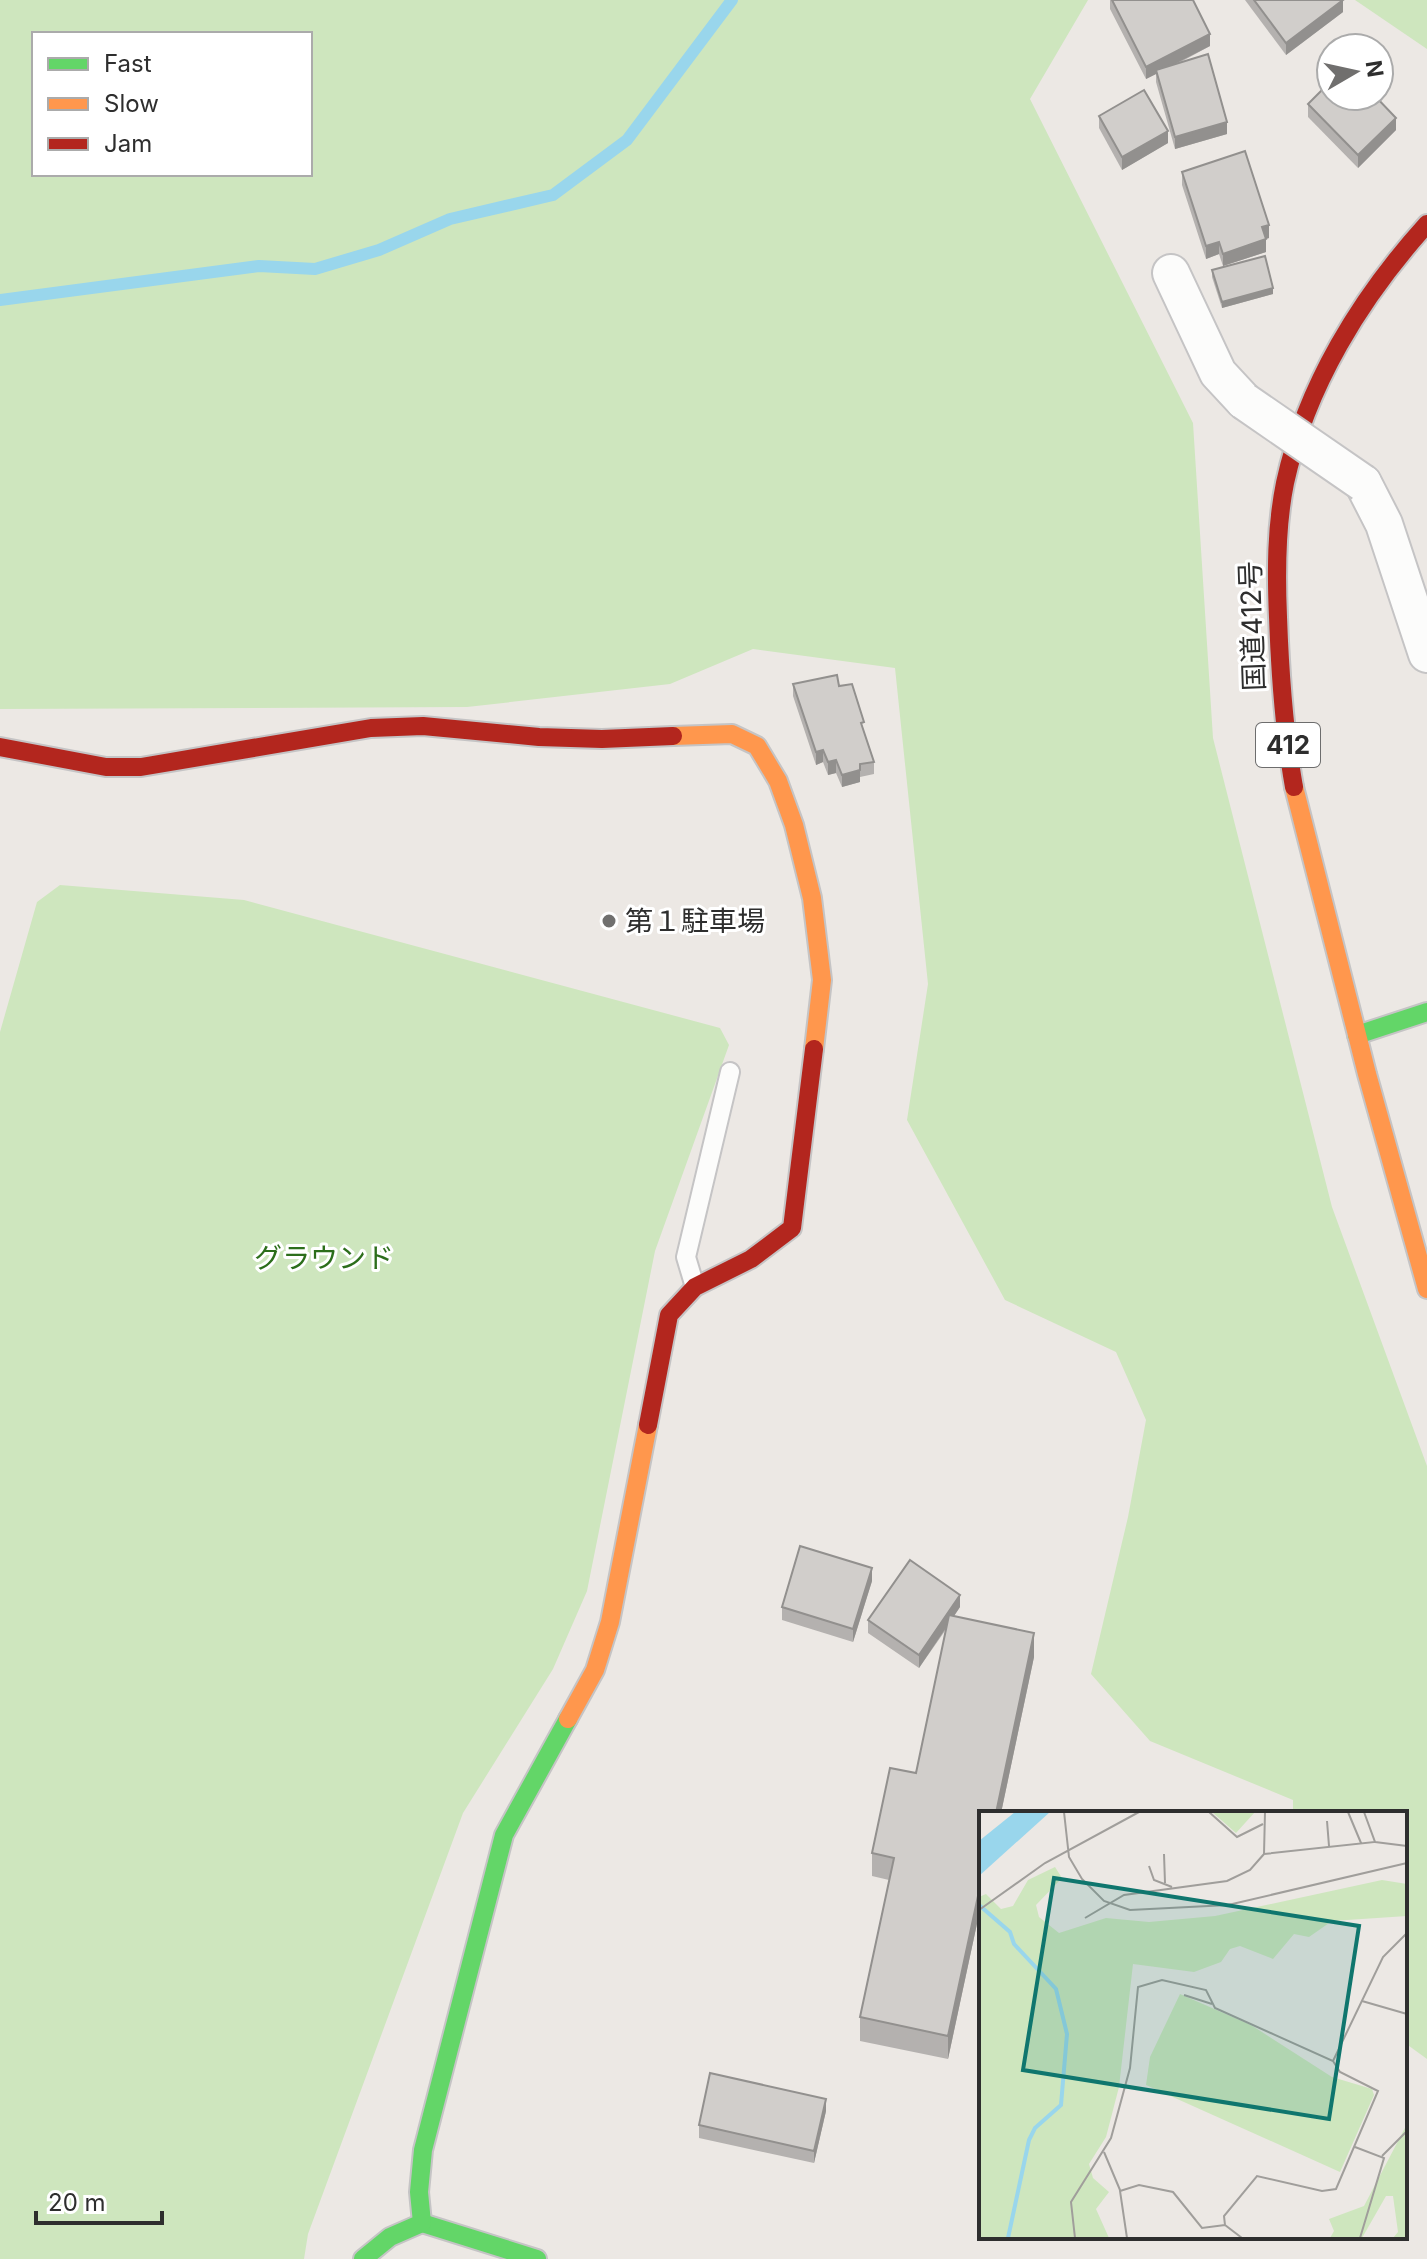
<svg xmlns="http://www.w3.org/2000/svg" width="1427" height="2259" font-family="Inter,'Noto Sans JP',sans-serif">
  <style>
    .green { fill: #cee6be; fill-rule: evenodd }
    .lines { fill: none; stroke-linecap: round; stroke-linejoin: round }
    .stream { stroke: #99d6ec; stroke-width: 12 }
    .lane-casing { stroke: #c5c4c5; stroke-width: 22 }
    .street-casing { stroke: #c5c4c5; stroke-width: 40 }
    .fast-casing { stroke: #c5c4c5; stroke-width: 22 }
    .slow-casing { stroke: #c5c4c5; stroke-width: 22 }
    .jam-casing { stroke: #c5c4c5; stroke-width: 22 }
    .lane { stroke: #fcfcfb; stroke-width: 18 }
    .street { stroke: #fcfcfb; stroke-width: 36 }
    .fast { stroke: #63d668; stroke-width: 18 }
    .slow { stroke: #ff974d; stroke-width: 18 }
    .jam { stroke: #b3261e; stroke-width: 18 }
    .street-bridge-casing { stroke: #c5c4c5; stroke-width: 40; stroke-linecap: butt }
    .street-bridge { stroke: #fcfcfb; stroke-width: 36 }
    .wall { fill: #b4b1af }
    .shaded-wall { fill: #92908e }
    .building { fill: #d1cecb; stroke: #92908e; stroke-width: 2 }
    .poi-dot { fill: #706f6e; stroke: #fff; stroke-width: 3 }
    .labels { text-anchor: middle; stroke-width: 6; stroke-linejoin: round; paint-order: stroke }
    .shield { fill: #fff; stroke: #6d6d6d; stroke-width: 2 }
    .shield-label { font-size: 26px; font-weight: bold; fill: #2e2e2e }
    .street-label { font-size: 28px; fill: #2e2e2e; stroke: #fff }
    .poi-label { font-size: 28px; fill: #2e2e2e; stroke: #fff; text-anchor: start }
    .park-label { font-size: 28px; fill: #2c6e1b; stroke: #fff }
    .inset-river { fill: none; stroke: #99d6ec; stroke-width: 4 }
    .inset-road { fill: none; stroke: #a09e9b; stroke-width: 2 }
    .view { fill: #0f766e; fill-opacity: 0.15; stroke: #0f766e; stroke-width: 4 }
    .inset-edge { fill: none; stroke: #2e2e2e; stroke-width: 4 }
  </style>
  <rect width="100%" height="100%" fill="#ece8e4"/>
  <!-- green -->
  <g class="green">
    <path d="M0 0H1088L1030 99 1193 423 1213 738 1332 1207 1427 1466V2059L1405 2043V1813H1293V1800L1150 1741 1091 1674 1128 1517 1146 1420 1116 1352 1005 1300 907 1120 928 984 895 668 753 649 670 684 467 707 0 709ZM34 34H310V174H34Z"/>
    <path d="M1355 0H1427V49Z"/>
    <path d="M60 885 244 900 720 1028 729 1045 655 1251 587 1591 553 1669 463 1813 308 2234 304 2259H0V1032L37 902Z"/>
  </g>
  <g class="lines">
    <!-- stream -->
    <path class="stream" d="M0 300 259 266 315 269 379 250 450 219 553 195 627 140 732 0"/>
    <defs>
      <path id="lane" d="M695 1287 686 1257 730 1072"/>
      <g id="street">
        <path d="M1171 273 1218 373 1244 401"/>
        <path d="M1363 483 1384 524 1427 654"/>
      </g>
      <g id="fast">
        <path d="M1357 1035 1427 1012"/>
        <path d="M422 2223 537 2259"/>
        <path d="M363 2259 390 2237 422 2223 419 2192 423 2150 504 1835 568 1719"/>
      </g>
      <g id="slow">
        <path d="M673 736 732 734 757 746 778 781 794 825 812 898 822 980 814 1049"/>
        <path d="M1294 787 1367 1074 1427 1289"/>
        <path d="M568 1719 595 1670 610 1622 648 1425"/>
      </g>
      <g id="jam">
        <path d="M0 747 106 767H141L371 728 423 726 539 737 602 739 673 736"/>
        <path d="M1294 787C1284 731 1280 674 1278 617 1276 572 1276 527 1285 483 1306 386 1361 297 1427 224"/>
        <path d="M648 1425 669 1315 695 1287 751 1259 792 1228 814 1049"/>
      </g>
    </defs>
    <!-- lane casing -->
    <use href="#lane" class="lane-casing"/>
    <!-- street casing -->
    <use href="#street" class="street-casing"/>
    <!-- fast casing -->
    <use href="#fast" class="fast-casing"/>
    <!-- slow casing -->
    <use href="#slow" class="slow-casing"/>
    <!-- jam casing -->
    <use href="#jam" class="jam-casing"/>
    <!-- lane -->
    <use href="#lane" class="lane"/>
    <!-- street -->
    <use href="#street" class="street"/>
    <!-- fast -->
    <use href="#fast" class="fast"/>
    <!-- slow -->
    <use href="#slow" class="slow"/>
    <!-- jam -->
    <use href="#jam" class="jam"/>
    <defs>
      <path id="street-bridge" d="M1244 401 1363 483"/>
    </defs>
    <!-- street-bridge casing -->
    <use href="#street-bridge" class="street-bridge-casing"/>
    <!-- street-bridge -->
    <use href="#street-bridge" class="street-bridge"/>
  </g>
  <!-- wall -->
  <g class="wall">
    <path d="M1110 0H1193L1210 46 1177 64 1227 134 1175 149 1156 82V74L1146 79 1110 9Z"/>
    <path d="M1245 0H1343V12L1286 55Z"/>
    <path d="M1308 104 1396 130 1358 168 1308 117Z"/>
    <path d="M1099 116 1168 143 1122 170 1099 128Z"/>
    <path d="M1182 172 1269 238 1266 239V252L1223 266 1219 254 1206 259 1182 185Z"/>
    <path d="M1212 270 1273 294 1222 308 1212 277Z"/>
    <path d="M793 684 864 733 874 762V774L860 777V782L842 787 836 773 828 775 823 762 816 765 793 696Z"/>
    <path d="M872 1581 853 1642 782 1620V1607Z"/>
    <path d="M960 1607 954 1616 1034 1657 1001 1813H981V1905L948 2059 860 2041V2017L889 1880 872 1876V1853L916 1773 947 1628 919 1668 868 1633V1620Z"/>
    <path d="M826 2111 814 2163 699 2138V2125Z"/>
  </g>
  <!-- shaded-wall -->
  <g class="shaded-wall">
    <path d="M1343 0V12L1286 55V43Z"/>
    <path d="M1210 34V46L1157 73 1156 70V74L1146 79V67Z"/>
    <path d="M1396 118V130L1358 168V155Z"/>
    <path d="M1227 122V134L1175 149V137Z"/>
    <path d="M1168 131V143L1122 170V157Z"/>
    <path d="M1269 225V238L1262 240V227Z"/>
    <path d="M1266 239V252L1223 266V254Z"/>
    <path d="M1219 242V254L1206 259V246Z"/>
    <path d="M1273 288V294L1222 308V302Z"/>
    <path d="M823 750V762L816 765V752Z"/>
    <path d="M836 760V773L828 775V762Z"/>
    <path d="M860 770V782L842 787V775Z"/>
    <path d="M872 1568V1581L853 1642V1629Z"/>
    <path d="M960 1595V1607L919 1668V1655Z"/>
    <path d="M1034 1633V1657L1001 1813H996Z"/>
    <path d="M981 1882V1905L948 2059V2036Z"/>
    <path d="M826 2099V2111L814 2163V2151Z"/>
  </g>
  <!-- building -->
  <g class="building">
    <path d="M1112 0H1193L1210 34 1146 67Z"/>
    <path d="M1254 0H1343L1286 43Z"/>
    <path d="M1208 54 1227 122 1175 137 1156 70Z"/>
    <path d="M1331 81V96H1375L1396 118 1358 155 1308 104Z"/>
    <path d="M1144 90 1168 131 1122 157 1099 116Z"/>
    <path d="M1245 151 1269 225 1262 227 1266 239 1223 254 1219 242 1206 246 1182 172Z"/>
    <path d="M1265 256 1273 288 1222 302 1212 270Z"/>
    <path d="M837 675 839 686 852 684 864 722 861 723 874 762 860 764V770L842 775 836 760 828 762 823 750 816 752 793 684Z"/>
    <path d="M800 1546 872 1568 853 1629 782 1607Z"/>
    <path d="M910 1560 960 1595 919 1655 868 1620Z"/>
    <path d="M949 1615 1034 1633 996 1813H981V1882L948 2036 860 2017 894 1858 872 1853 890 1768 916 1773Z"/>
    <path d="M710 2073 826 2099 814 2151 699 2125Z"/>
  </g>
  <!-- markers -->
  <circle class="poi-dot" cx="609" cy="921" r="8"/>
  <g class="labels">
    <!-- shield labels -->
    <rect class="shield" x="1256" y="723" width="64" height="44" rx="6"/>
    <g class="shield-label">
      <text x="1288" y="754">412</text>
    </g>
    <!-- street labels -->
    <g class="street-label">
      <text transform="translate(1252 626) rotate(-92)" y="10">国道412号</text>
    </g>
    <!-- poi labels -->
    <g class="poi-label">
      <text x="625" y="931">第１駐車場</text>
    </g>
    <!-- park labels -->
    <g class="park-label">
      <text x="324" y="1268">グラウンド</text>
    </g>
  </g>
  <!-- overview -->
  <g transform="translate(979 1811)">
    <rect width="428" height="428" fill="#ece8e4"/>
    <path d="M233 1H276L257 22ZM76 56 83 67 57 94 60 106 80 122 127 107 170 111 236 105 403 69 428 73V105L353 110 330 126 315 123 294 148 261 135 251 138 242 151 215 161 154 153 140 276 127 326 110 353 114 367 130 381 117 398 130 427H0V86L7 83 22 98 34 95 49 69ZM201 183 272 214 353 266 393 278 395 284 361 361 167 274 171 246ZM428 313V427H414L419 421 414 385H407L383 427H351L355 420 350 408 385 395Z" fill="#cee6be"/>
    <path d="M36 1H71L0 65V30Z" fill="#99d6ec"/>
    <path class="inset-river" d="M0 94 31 121 35 133 77 178 88 223 82 294 56 317 50 329 29 427M428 387V412"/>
    <path class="inset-road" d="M85 1 90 46 103 68 125 90 151 99 249 94 428 52M230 1 258 26 284 13M369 1 382 32M348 10 350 35M396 31 428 35M185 43 186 72M285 43 396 31 385 1M170 55 175 69 193 76M0 99 66 52 160 1M106 107 145 84 248 70 271 59 285 43 286 1M205 184 233 193M383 190 428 203M354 250 404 146 428 122M376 336 405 347 381 427M125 341 141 379M403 345 428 320M96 427 92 391 132 327 151 257 159 176 183 169 227 179 236 197 354 250 361 261 399 280 357 378 343 380 278 365 245 405 246 414 263 427M148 427 141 380 160 374 194 381 223 417 246 414"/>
    <path class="view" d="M75 67 380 115 350 308 44 259Z"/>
    <rect width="428" height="428" class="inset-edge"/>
  </g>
  <!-- legend -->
  <rect x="32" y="32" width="280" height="144" fill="#ffffff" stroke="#ababab" stroke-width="2"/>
  <rect x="48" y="58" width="40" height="12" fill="#63d668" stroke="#ababab" stroke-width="2"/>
  <text x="104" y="72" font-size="24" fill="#2e2e2e">Fast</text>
  <rect x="48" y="98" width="40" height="12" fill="#ff974d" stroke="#ababab" stroke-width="2"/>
  <text x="104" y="112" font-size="24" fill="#2e2e2e">Slow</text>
  <rect x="48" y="138" width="40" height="12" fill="#b3261e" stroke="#ababab" stroke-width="2"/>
  <text x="104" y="152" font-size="24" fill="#2e2e2e">Jam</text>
  <!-- north arrow -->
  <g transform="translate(1355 72) rotate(81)"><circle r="38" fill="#ffffff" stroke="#ababab" stroke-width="2"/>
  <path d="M0-6L14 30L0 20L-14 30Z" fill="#706f6e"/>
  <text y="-12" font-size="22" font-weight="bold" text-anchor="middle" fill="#2e2e2e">N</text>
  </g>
  <!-- scale -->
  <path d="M36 2211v12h126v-12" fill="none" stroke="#2e2e2e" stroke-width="4"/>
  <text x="48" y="2211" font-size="24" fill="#2e2e2e" stroke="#ffffff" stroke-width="6" paint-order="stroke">20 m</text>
</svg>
